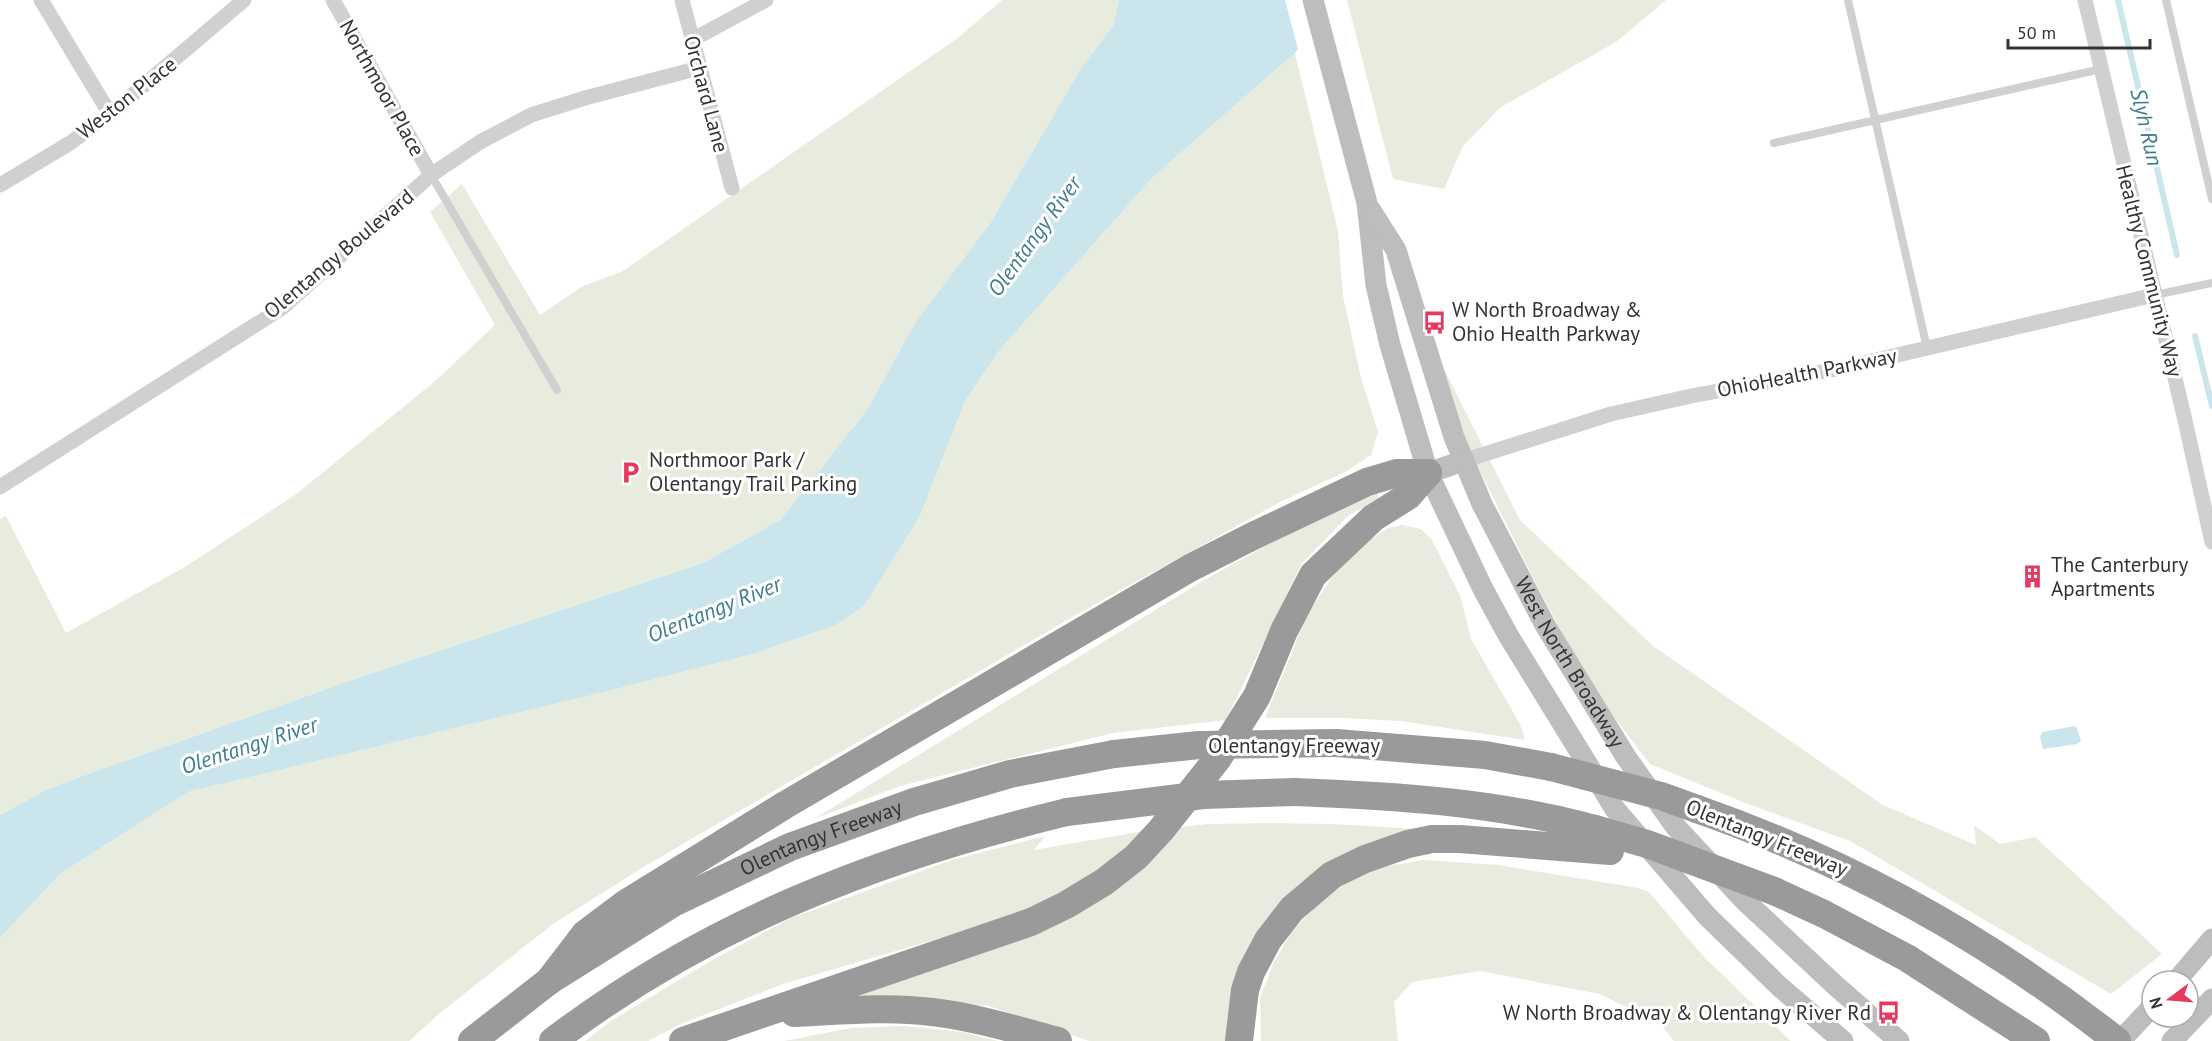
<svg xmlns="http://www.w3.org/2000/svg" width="2212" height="1041" font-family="'PT Sans',sans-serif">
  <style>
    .green { fill: #e8ecde }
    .water { fill: #cbe5ec }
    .pier { fill: #fff }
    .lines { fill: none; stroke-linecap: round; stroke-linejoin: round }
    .stream { stroke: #cbe5ec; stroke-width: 6 }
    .service { stroke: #d0d0d0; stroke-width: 8 }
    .minor { stroke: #d0d0d0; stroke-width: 15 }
    .secondary { stroke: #bdbdbd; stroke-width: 21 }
    .motorway { stroke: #9a9a9a; stroke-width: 28 }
    .motorway-bridge { stroke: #9a9a9a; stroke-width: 28 }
    .labels { text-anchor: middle; stroke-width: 6; stroke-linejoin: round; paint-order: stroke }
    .street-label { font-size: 21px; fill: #333; stroke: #fff }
    .poi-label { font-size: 21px; fill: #333; stroke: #fff; text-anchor: start }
    .water-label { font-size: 22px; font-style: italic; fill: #3d7c90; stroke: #fff }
  </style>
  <rect width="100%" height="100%" fill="#fff"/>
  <!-- green -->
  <g class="green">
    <path d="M1002 0H1119L1113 26 1083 65 991 222 915 323 867 410 780 520 703 563 363 676 80 777 48 789 0 815V519L6 516 66 633 183 568 295 495 433 383 495 325 430 212 462 184 540 315 581 287 623 271 959 37Z"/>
    <path d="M1347 0H1666L1616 42 1501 107 1463 146 1444 189 1393 179Z"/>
    <path d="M1295 53 1338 231 1343 296 1361 378 1378 432 1371 455 1345 472 1280 502 1081 612 645 866 553 924 440 1013 409 1041H0V938L60 874 188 792 596 694 753 654 836 625 864 606 920 516 965 401 998 352 1153 177Z"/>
    <path d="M1442 365 1520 520 1653 646 1883 805 1976 845 1974 825 2000 844 2035 837 2162 954 2111 994 1850 841 1748 804 1650 764 1614 717 1564 636 1537 586 1477 465 1437 367Z"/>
    <path d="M1377 493 1379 499 1348 516 1302 563 1226 720 1113 733 900 786 814 819 1201 582 1316 518Z"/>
    <path d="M1402 525 1421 529 1432 540 1461 598 1471 639 1520 724 1525 740 1401 721 1341 718H1265L1308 613 1332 577 1364 544 1388 528Z"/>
    <path d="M1271 823 1331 824 1418 829C1403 833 1387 836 1373 841 1318 859 1258 913 1240 968 1233 991 1232 1017 1228 1041H1089L989 1006 905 998 849 1000 938 964 1182 827 1209 824Z"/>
    <path d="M1144 831 1114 859 1069 888 1009 918 783 984 681 1024 648 1041H585L614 1019 714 959 791 918 952 860 1045 836 1034 850Z"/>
    <path d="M1423 860 1499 865 1638 888 1649 892 1704 957 1791 1041H1674L1661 1025 1600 994 1480 971 1412 982 1394 1002 1398 1041H1261L1260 998 1274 962 1291 933 1320 901 1354 878 1382 867Z"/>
    <path d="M902 1026 963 1032 998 1041H784L851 1028Z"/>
  </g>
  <!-- water -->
  <g class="water">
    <path d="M1119 0H1332L1295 53 1153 177 998 352 965 401 920 516 864 606 836 625 753 654 596 694 188 792 60 874 0 938V815L48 789 80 777 363 676 703 563 780 520 867 410 915 323 991 222 1083 65 1113 26Z"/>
    <path d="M2074 726 2077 728 2081 741 2077 744 2043 749 2040 737 2043 732Z"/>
  </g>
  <!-- pier -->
  <path class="pier" d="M1285 0H1335L1299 53Z"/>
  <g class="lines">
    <!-- stream -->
    <g class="stream">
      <path d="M2118 0 2177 255"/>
      <path d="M2195 336 2212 406"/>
    </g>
    <!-- service -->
    <g class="service">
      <path d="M1848 0 1927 348"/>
      <path d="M2166 0 2212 199"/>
      <path d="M1774 143 2101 69"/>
      <path d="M431 175 557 390"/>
      <path d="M2155 295 2212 283"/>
    </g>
    <!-- minor -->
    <g class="minor">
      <path d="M41 0 110 114"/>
      <path d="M333 0 431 175"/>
      <path d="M682 0 732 188"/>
      <path d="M2085 0 2184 416 2212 542"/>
      <path d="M692 40 766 0"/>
      <path d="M0 185 70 143 110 114 244 0"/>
      <path d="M1463 461 1611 414 1691 396 1842 368 2154 295"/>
      <path d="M0 487 282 308 431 175 480 142 531 115 585 98 699 68"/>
    </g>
    <!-- secondary -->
    <g class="secondary">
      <path d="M1313 0 1367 203 1376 285 1390 345 1428 473 1483 589 1508 635 1615 809 1707 916 1780 987 1843 1041"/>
      <path id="s1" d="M1370 209 1396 250 1454 437 1482 504 1545 625 1626 757 1675 826 1745 901 1836 986 1899 1041"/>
      <path d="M1428 473 1463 461"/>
      <path d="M2176 981 2212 939"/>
      <path d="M2120 1041 2152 1007"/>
      <path d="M2172 1041 2212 999"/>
    </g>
    <!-- motorway -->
    <g class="motorway">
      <path d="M1336 743 1485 755 1551 767"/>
      <path d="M1295 792C1397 796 1496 802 1595 829"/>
      <path d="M1697 809C1849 862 1991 941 2117 1041"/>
      <path d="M1774 891 1824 914 1907 958 2036 1041"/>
      <path d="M549 981 585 934 625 904 785 805 1190 568 1251 537 1367 482 1397 473H1428"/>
      <path d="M794 1013C839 1011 887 1006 932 1012 975 1017 1017 1030 1058 1041"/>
      <path id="s2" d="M472 1041 549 981 675 902 790 847 914 802 1010 774 1114 754"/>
      <path d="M553 1041C708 923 880 857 1067 812"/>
      <path d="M683 1041 1031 922 1066 905 1104 882 1136 857 1161 830 1218 758 1257 696 1284 631 1313 575 1373 518 1408 496 1428 473"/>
      <path d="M1239 1041 1245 990 1251 972 1268 940 1292 909 1332 875 1365 859 1408 844 1432 839H1460L1610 851"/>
    </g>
    <!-- motorway-bridge -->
    <g class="motorway-bridge">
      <path d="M1114 754 1199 745 1336 743"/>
      <path d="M1551 767 1661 796 1697 809"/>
      <path d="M1067 812 1203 795 1295 792"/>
      <path d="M1595 829 1647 844 1774 891"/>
    </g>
  </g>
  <!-- icons -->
  <defs>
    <symbol id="bus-bare" viewBox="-9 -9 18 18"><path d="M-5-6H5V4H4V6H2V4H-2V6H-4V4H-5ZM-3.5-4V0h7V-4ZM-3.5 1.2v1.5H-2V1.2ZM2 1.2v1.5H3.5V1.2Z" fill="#e63860" stroke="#fff" stroke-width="2.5" paint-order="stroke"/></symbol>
    <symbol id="parking-bare" viewBox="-9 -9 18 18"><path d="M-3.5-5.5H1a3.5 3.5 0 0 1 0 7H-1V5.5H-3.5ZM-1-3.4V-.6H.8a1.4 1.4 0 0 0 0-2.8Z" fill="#e63860" stroke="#fff" stroke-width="2.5" paint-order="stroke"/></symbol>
    <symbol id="building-bare" viewBox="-9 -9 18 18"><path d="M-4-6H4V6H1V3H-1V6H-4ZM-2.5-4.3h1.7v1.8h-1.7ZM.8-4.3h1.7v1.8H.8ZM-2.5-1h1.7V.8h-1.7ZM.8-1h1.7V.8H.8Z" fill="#e63860" stroke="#fff" stroke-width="2.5" paint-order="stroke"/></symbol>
  </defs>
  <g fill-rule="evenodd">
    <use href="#bus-bare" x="1418" y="306" width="33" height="33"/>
    <use href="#parking-bare" x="614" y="456" width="33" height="33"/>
    <use href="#building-bare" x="2016" y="560" width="33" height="33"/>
    <use href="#bus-bare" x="1872" y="996" width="33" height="33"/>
  </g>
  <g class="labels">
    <!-- street labels -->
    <g class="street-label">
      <text transform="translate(382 88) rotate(61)" y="7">Northmoor Place</text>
      <text transform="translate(706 94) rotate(75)" y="7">Orchard Lane</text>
      <text transform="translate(127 98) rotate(-38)" y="7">Weston Place</text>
      <text transform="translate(339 254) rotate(-40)" y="7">Olentangy Boulevard</text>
      <text transform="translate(2149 271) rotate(76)" y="7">Healthy Community Way</text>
      <text transform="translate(1807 373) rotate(-11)" y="7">OhioHealth Parkway</text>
      <text dy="7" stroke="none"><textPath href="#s1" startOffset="498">West North Broadway</textPath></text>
      <text x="1294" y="753">Olentangy Freeway</text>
      <text transform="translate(1767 838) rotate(22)" y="7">Olentangy Freeway</text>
      <text dy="7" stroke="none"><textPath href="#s2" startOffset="406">Olentangy Freeway</textPath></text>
    </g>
    <!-- poi labels -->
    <g class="poi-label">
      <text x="1452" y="317">W North Broadway &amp;<tspan x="1452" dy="24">Ohio Health Parkway</tspan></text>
      <text x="649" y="467">Northmoor Park /<tspan x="649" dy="24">Olentangy Trail Parking</tspan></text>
      <text x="2051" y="572">The Canterbury<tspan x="2051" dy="24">Apartments</tspan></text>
      <text x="1871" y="1020" text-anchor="end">W North Broadway &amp; Olentangy River Rd</text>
    </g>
    <!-- water labels -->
    <g class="water-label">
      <text transform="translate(2147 127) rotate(77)" y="8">Slyh Run</text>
      <text transform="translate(1034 236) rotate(-54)" y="8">Olentangy River</text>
      <text transform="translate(714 609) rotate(-22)" y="8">Olentangy River</text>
      <text transform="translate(249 745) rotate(-18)" y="8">Olentangy River</text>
    </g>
  </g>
  <!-- north arrow -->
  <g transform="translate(2170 999) rotate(254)"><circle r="28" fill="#ffffff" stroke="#adadad" stroke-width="1.5"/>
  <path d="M0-4.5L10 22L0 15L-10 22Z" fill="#e63860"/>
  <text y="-9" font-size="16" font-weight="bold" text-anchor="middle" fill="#333333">N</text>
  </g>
  <!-- scale -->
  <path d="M2008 39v9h142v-9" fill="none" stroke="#333333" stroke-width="3"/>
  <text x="2017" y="39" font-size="18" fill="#333333" stroke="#ffffff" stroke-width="4.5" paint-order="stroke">50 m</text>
</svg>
